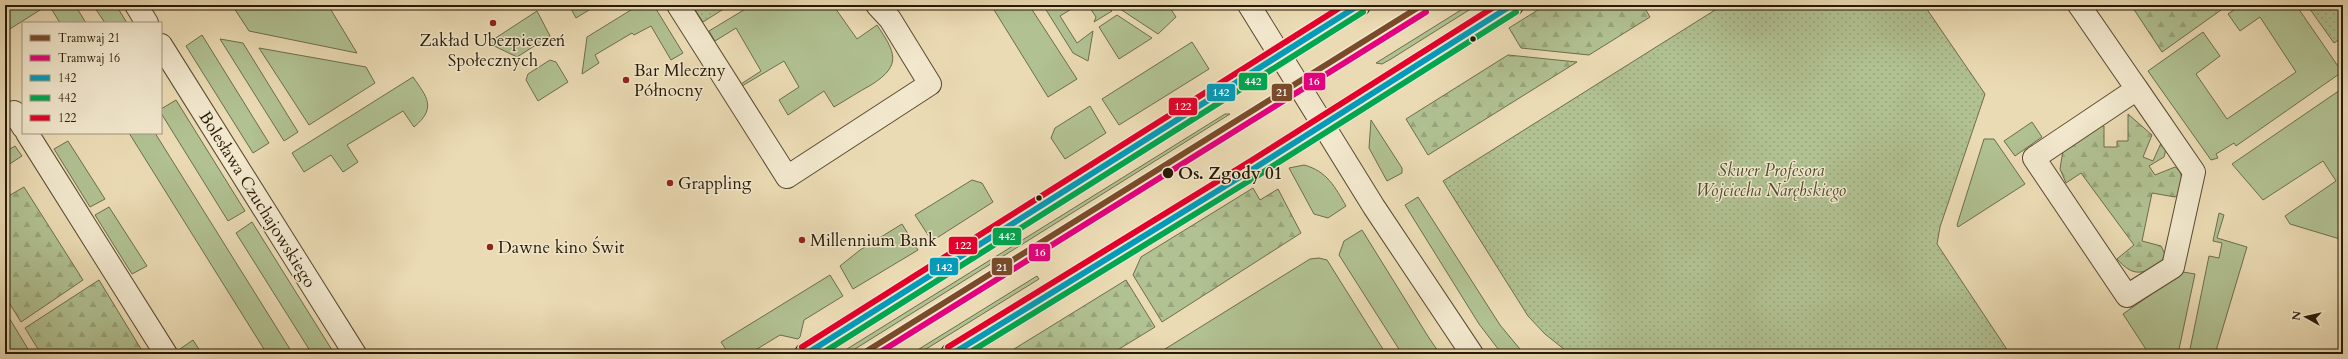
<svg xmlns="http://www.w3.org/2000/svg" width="2348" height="359" font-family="Cardo,serif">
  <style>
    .grass { fill: #b1c192; stroke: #6c6d4c }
    .forest { fill: url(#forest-firs); stroke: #6c6d4c }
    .park { fill: url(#park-dots); stroke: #6c6d4c }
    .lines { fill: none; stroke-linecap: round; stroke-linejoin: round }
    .minor-casing { stroke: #584a31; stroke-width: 24 }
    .primary-casing { stroke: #271905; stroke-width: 24 }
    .minor { stroke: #f2e8ce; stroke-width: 22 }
    .primary { stroke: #ebdbb4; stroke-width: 22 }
    .bus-1-casing { stroke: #f2e8ce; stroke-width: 9 }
    .bus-2-casing { stroke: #f2e8ce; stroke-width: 9 }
    .bus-3-casing { stroke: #f2e8ce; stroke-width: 9 }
    .bus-1 { stroke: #049bba; stroke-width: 6 }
    .bus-2 { stroke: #00a651; stroke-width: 6 }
    .bus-3 { stroke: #e4002b; stroke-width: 6 }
    .tram-1-casing { stroke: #f2e8ce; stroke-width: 9 }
    .tram-2-casing { stroke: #f2e8ce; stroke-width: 9 }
    .tram-1 { stroke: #7a4b2a; stroke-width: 6 }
    .tram-2 { stroke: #e5007d; stroke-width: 6 }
    .poi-dot { fill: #8f2418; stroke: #f2e8ce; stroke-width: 1.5 }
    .bus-dot { fill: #271905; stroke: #f2e8ce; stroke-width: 1.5 }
    .labels { text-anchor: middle; stroke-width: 3; stroke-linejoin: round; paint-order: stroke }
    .poi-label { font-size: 17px; fill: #271905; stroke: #f2e8ce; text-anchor: start }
    .park-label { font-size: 17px; font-style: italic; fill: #504b2f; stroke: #f2e8ce }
    .stop-label { font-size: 17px; font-weight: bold; fill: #271905; stroke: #f2e8ce; text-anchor: start }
    .street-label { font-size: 17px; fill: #271905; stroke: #f2e8ce }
    .line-badge { stroke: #f2e8ce; stroke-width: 1.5 }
    .badge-label { font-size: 11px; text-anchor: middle; font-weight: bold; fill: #fff }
  </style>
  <defs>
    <pattern id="forest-firs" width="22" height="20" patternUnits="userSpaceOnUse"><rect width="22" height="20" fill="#b1c192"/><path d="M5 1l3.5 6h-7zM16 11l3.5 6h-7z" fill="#98a57c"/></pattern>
    <pattern id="park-dots" width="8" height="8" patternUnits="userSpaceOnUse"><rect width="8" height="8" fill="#b1c192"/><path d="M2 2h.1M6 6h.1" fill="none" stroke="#98a57c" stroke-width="1.8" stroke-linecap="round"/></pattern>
  </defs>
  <rect width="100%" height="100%" fill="#ebdbb4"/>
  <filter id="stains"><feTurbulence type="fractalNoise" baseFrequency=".005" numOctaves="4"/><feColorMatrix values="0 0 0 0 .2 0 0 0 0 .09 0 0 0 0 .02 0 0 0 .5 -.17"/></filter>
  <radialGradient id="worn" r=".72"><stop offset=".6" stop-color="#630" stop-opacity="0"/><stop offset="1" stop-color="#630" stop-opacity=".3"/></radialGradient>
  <!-- grass -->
  <g class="grass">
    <path d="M5 5H48L5 32Z"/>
    <path d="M49 5H75L86 23H60Z"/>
    <path d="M93 5H116L127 23H105Z"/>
    <path d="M232 5H328L357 53 249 31Z"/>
    <path d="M569 5H597L576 18Z"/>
    <path d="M639 5H648L656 9 683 53 671 60 651 26 634 35 632 33 595 55 599 63 582 74 587 37Z"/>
    <path d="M752 5H833L857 39 877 25C895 52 903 65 871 85 858 92 846 100 834 107L824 91 788 115 779 100 799 87 784 61 742 86 741 84 761 71 736 28 715 41 709 31Z"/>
    <path d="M991 5H1029L1077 79 1048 97Z"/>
    <path d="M1043 5H1078L1060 16 1077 43 1093 31 1088 61 1073 53Z"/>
    <path d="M1088 5H1103L1112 11 1094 22 1096 17Z"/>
    <path d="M1114 5H1168L1176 17 1158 34Z"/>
    <path d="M1469 5H1477L1391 59 1382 64 1376 63Z"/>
    <path d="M2241 5H2296L2342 72 2236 146 2234 143 2216 154 2218 158 2211 160 2148 71 2203 32 2220 56 2196 74 2227 119 2296 72 2260 17 2240 31 2228 14Z"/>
    <path d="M537 11 550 36 517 57 488 43Z"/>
    <path d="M1117 15 1152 38 1119 59 1099 27Z"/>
    <path d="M202 35 269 143 253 153 186 46Z"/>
    <path d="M220 39 243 43 298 132 284 141Z"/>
    <path d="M1192 42 1209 69 1119 125 1102 99Z"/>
    <path d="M259 48 366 67 375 83 309 125Z"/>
    <path d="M550 60 556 62 568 82 538 101 526 80 528 74Z"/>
    <path d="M413 77C427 97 437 108 414 127L403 111 347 145 358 162 343 172 331 155 304 172 292 153Z"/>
    <path d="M2343 88V240L2290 224 2285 216 2336 181 2323 161 2263 200 2232 164Z"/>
    <path d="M176 100 245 211 228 221 161 113V109Z"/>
    <path d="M1090 106 1106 133 1065 159 1051 138 1055 128Z"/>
    <path d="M1225 114H1230L847 354H839Z"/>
    <path d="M1371 120 1402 168V173L1387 181 1369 148Z"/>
    <path d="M2032 122 2042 137 2015 156 2004 141Z"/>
    <path d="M129 133H155L293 354H267Z"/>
    <path d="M1984 139H1994L2025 184 1958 227 1957 225Z"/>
    <path d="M68 141 105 199 90 207 54 149Z"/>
    <path d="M15 146 22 156 5 167V152Z"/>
    <path d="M1304 165C1327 171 1335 187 1346 206L1328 218 1314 214 1289 168Z"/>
    <path d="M972 180 982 183 993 202 932 241 915 215Z"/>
    <path d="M1418 197 1500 325 1524 354H1502L1479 324 1405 205Z"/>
    <path d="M109 207 147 266 132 274 95 215Z"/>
    <path d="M2219 213 2224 215 2217 238 2247 247 2215 354H2189L2209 256 2219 258 2222 243 2213 241Z"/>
    <path d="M252 222 332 350 325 354H312L236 233Z"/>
    <path d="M902 224 918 250 853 289 840 266 860 250Z"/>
    <path d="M1362 230 1429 338 1440 354H1402L1339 255 1344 241Z"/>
    <path d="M1319 258 1327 260 1386 354H1157L1310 259Z"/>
    <path d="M2183 272 2195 274 2178 354H2149L2123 314Z"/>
    <path d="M830 275 843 296 804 320 800 337 798 339 780 335 749 354H729L721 342Z"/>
    <path d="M1037 276 1039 279 918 354H911Z"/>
    <path d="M5 311 31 354H10L5 346Z"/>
    <path d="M193 340 202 354H183L180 349Z"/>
  </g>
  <!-- forest -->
  <g class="forest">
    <path d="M1546 5H1643L1650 17 1589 55 1521 48 1509 28Z"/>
    <path d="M2131 5H2228L2162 52Z"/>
    <path d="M1508 55 1577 62 1428 155 1406 119Z"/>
    <path d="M2128 114 2152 135 2143 157 2153 161 2161 143 2166 149 2164 157 2149 166 2155 175 2175 167C2185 174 2181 183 2179 194L2175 197 2152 193 2142 241 2161 246 2165 254 2160 265C2141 274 2133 277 2117 259L2134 245 2081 173 2066 183 2060 169 2063 150 2094 125 2104 126V147H2117V141H2128Z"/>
    <path d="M24 187 83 280 21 322 5 296V198Z"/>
    <path d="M1253 188 1260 200 1278 189 1301 233 1162 322 1133 275 1141 257Z"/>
    <path d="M99 280 144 354H41L25 328Z"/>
    <path d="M1126 280 1155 327 1111 354H1006Z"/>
  </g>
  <!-- park -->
  <g class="park">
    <path d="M692 5H730L703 22Z"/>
    <path d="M1723 5H1924L1985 94 1940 227 1937 244 2010 354H1570L1545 334 1528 316 1443 181Z"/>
    <path d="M2307 5H2343V37L2334 43Z"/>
  </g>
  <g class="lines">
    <defs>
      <g id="minor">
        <path d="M136 5 147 23"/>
        <path d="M678 5 787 177 930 84 890 19 877 5"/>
        <path d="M1249 5 1374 207 1472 354"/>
        <path d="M2079 5 2130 79 2137 89 2194 172 2173 267 2127 296 2034 158 2137 89"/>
        <path d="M161 45 355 354"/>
        <path d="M5 118 14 112 23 127"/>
        <path d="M27 133 166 354"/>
      </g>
      <g id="primary">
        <path d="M806 354 1359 5"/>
        <path d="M952 354 1253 169 1512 5"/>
      </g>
    </defs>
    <!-- minor casing -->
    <use href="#minor" class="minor-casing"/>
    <!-- primary casing -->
    <use href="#primary" class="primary-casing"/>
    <!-- minor -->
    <use href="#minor" class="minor"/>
    <!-- primary -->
    <use href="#primary" class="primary"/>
    <defs>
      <g id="bus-1">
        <path d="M806 354 1359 5"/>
        <path d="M952 354 1253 169 1512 5"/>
      </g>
      <g id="bus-2">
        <path d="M821 354 1363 12"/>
        <path d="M967 354 1257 176 1516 12"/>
      </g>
      <g id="bus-3">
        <path d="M802 347 1344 5"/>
        <path d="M948 347 1249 162 1497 5"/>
      </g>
    </defs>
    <!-- bus-1 casing -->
    <use href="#bus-1" class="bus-1-casing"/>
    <!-- bus-2 casing -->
    <use href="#bus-2" class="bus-2-casing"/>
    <!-- bus-3 casing -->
    <use href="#bus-3" class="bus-3-casing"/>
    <!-- bus-1 -->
    <use href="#bus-1" class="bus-1"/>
    <!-- bus-2 -->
    <use href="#bus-2" class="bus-2"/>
    <!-- bus-3 -->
    <use href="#bus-3" class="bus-3"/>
    <defs>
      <path id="tram-1" d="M862 354 1422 5"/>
      <path id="tram-2" d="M877 354 1426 12"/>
    </defs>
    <!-- tram-1 casing -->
    <use href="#tram-1" class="tram-1-casing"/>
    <!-- tram-2 casing -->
    <use href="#tram-2" class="tram-2-casing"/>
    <!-- tram-1 -->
    <use href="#tram-1" class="tram-1"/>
    <!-- tram-2 -->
    <use href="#tram-2" class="tram-2"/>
  </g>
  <!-- markers -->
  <g class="poi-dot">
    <circle cx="493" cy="23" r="4"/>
    <circle cx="626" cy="80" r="4"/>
    <circle cx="670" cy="183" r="4"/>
    <circle cx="802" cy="240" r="4"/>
    <circle cx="490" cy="247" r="4"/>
  </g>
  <g class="bus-dot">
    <circle cx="1473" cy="39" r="3.5"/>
    <circle cx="1168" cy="173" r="6"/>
    <circle cx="1039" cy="198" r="3.5"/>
  </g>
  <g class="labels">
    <!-- poi labels -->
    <g class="poi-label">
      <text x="493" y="46" text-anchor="middle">Zakład Ubezpieczeń<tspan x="493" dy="20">Społecznych</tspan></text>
      <text x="634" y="76">Bar Mleczny<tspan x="634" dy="20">Północny</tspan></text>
      <text x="678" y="189">Grappling</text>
      <text x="810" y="246">Millennium Bank</text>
      <text x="498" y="253">Dawne kino Świt</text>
    </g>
    <!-- park labels -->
    <g class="park-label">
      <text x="1771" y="176">Skwer Profesora<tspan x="1771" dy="20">Wojciecha Narębskiego</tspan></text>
    </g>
    <!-- stop labels -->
    <g class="stop-label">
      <text x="1178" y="179">Os. Zgody 01</text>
    </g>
    <!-- street labels -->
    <g class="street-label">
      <text transform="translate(258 199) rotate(58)" y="6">Bolesława Czuchajowskiego</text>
    </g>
  </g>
  <g class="line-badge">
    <rect x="1238" y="72" width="30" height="19" rx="4" fill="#00a651"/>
    <rect x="1303" y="72" width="23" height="19" rx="4" fill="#e5007d"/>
    <rect x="1206" y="83" width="30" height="19" rx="4" fill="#049bba"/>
    <rect x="1271" y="83" width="22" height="19" rx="4" fill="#7a4b2a"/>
    <rect x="1168" y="97" width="30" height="19" rx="4" fill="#e4002b"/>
    <rect x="992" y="227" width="30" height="19" rx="4" fill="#00a651"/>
    <rect x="948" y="236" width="30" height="19" rx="4" fill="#e4002b"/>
    <rect x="1028" y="243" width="23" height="19" rx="4" fill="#e5007d"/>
    <rect x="929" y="257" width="30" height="19" rx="4" fill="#049bba"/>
    <rect x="991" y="257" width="22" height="19" rx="4" fill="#7a4b2a"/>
  </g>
  <g class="badge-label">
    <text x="1253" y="85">442</text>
    <text x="1314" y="85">16</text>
    <text x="1221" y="96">142</text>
    <text x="1282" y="96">21</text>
    <text x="1183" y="110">122</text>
    <text x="1007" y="240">442</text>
    <text x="963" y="249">122</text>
    <text x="1040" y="256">16</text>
    <text x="944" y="271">142</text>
    <text x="1002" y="271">21</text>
  </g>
  <!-- margin -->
  <rect width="2348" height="359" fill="none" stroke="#ebdbb4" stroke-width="20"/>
  <rect x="6" y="6" width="2336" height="347" fill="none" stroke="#271905" stroke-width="2"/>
  <rect x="10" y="10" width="2328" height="339" fill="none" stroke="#271905"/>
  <!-- legend -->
  <rect x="22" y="22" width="140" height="112" fill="#f2e8ce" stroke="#a1957e"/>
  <rect x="30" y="35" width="20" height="6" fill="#7a4b2a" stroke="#a1957e"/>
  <text x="58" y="42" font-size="12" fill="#271905">Tramwaj 21</text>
  <rect x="30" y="55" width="20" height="6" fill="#e5007d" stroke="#a1957e"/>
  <text x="58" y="62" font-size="12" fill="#271905">Tramwaj 16</text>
  <rect x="30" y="75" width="20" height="6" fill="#049bba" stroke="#a1957e"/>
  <text x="58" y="82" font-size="12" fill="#271905">142</text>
  <rect x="30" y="95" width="20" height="6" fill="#00a651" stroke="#a1957e"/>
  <text x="58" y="102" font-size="12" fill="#271905">442</text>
  <rect x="30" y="115" width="20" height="6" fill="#e4002b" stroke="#a1957e"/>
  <text x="58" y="122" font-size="12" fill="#271905">122</text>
  <!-- north arrow -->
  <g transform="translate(2306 317) rotate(278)" stroke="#f2e8ce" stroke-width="3" paint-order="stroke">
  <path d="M0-3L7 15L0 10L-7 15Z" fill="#271905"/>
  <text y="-6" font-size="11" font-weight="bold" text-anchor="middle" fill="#271905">N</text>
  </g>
  <rect width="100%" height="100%" filter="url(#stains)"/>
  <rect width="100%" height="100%" fill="url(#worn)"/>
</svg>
